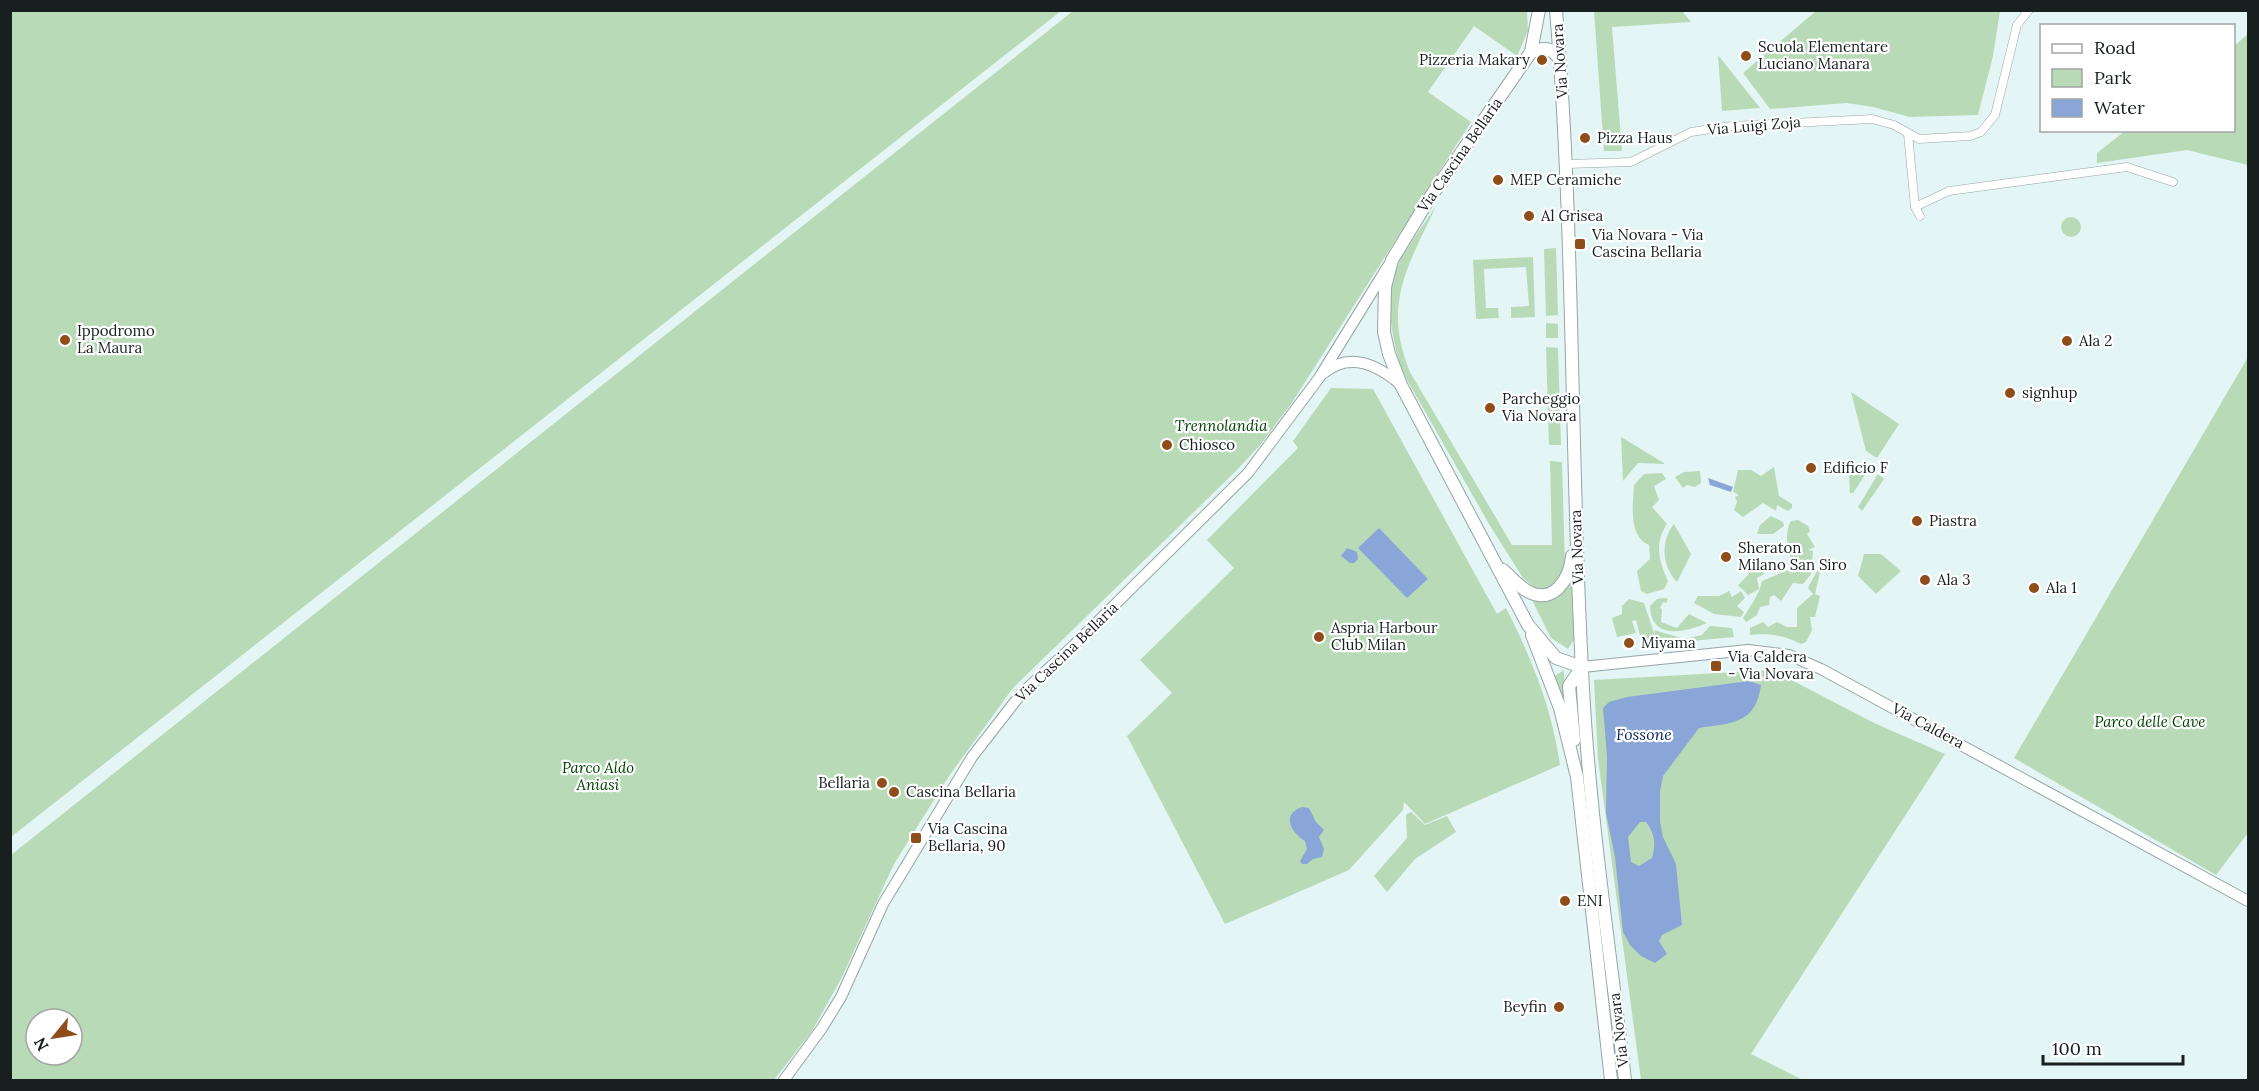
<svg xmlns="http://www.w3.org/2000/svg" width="2259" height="1091" font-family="Lora,serif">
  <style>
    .green { fill: #b9dab7; fill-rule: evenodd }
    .water { fill: #8aa6d8; fill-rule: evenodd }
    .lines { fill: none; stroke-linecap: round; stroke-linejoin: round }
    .street-casing { stroke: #95a5a6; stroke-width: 9 }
    .secondary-casing { stroke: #95a5a6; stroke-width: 12 }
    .primary-casing { stroke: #95a5a6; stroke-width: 14 }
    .street { stroke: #fff; stroke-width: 8 }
    .secondary { stroke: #fff; stroke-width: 10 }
    .primary { stroke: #fff; stroke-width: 12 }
    .poi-dot { fill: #8f4d1a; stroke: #fff; stroke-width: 2 }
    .labels { text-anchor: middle; stroke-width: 4.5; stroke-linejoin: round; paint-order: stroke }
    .poi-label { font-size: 15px; fill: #181f1f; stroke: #fff; text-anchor: start }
    .street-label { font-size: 15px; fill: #181f1f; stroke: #fff }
    .park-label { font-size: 15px; font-style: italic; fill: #004102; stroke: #fff }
    .water-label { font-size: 16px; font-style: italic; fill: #09255f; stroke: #fff }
  </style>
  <rect width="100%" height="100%" fill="#e4f5f6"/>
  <!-- green -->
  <g class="green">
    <path d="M11 10H1061V11L11 837Z"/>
    <path d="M1073 11H1527L1528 31 1517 56 1474 26 1428 92 1471 122 1293 401 1261 444 1236 471 1013 688 949 776 894 864 841 979 812 1031 774 1080H11V855ZM36 1019H72V1055H36Z"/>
    <path d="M1594 11H1682L1691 22 1612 27 1622 151H1604Z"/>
    <path d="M1816 11H2000L1993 56 1978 115 1910 117 1873 107 1847 103 1770 109 1743 73Z"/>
    <path d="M2248 34V165L2187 150 2097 163V153L2125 131 2234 130V46Z"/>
    <path d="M1718 55 1760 108 1722 111Z"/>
    <path d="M1436 206C1408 267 1382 303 1410 372L1512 545H1552L1550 461 1562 462 1565 565 1562 577 1550 588H1535L1523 578 1489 524 1402 371C1393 343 1386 308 1393 279 1400 253 1422 228 1436 206Z"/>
    <circle cx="2071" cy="227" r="10"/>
    <path d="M1556 248 1558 315 1546 316 1544 249Z"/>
    <path d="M1533 257 1535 317 1511 318V307L1529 306 1526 267 1484 269 1486 308H1498L1499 318 1476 319 1473 260Z"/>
    <path d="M1546 323 1558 324V338H1546Z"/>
    <path d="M1546 347 1558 348 1561 445H1549Z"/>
    <path d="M2248 357V833L2216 875 2014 758Z"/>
    <path d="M1331 388 1373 389 1497 614 1506 608C1532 659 1552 708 1560 765L1425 824 1404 802 1403 810 1349 870 1225 924 1127 736 1172 693 1140 660 1234 568 1207 540 1298 448 1293 441Z"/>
    <path d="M1851 392 1899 424 1877 458 1866 451Z"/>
    <path d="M1621 437 1664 463V464L1638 463 1623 481Z"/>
    <path d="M1856 463 1869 469 1853 493H1850L1849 474Z"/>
    <path d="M1774 467 1779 496 1792 504V508L1788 511 1777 505 1776 511 1763 503 1743 517 1734 510 1737 502 1735 497 1739 495 1733 492 1738 470H1751L1761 476Z"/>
    <path d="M1700 471 1701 483 1695 487 1687 485 1683 488 1675 477 1684 472Z"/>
    <path d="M1662 473 1666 479 1654 486 1659 500 1652 507 1667 524C1654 543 1659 562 1668 581L1664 589 1647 594 1641 591 1637 571 1650 559 1649 545C1628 537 1633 504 1634 485L1644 474Z"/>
    <path d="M1878 474 1884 479 1862 511 1858 507Z"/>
    <path d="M1771 516 1783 522 1784 526 1773 534H1757L1760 525Z"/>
    <path d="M1798 520 1808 526 1810 531 1807 534 1815 547 1808 550 1813 551 1811 574 1803 584 1793 583 1781 601 1774 595 1770 597 1769 605 1760 607 1757 615 1746 622 1743 618C1750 607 1760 593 1762 581L1791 569 1788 564 1793 560C1786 552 1785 530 1791 521Z"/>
    <path d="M1674 524 1691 554 1677 582C1662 567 1660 541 1674 524Z"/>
    <path d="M1864 554H1881L1901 571 1876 594 1858 576Z"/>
    <path d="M1823 559 1815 594 1820 596 1815 617H1810L1812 630 1806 642 1801 644C1784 635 1769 633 1750 635V628L1763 622 1768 627 1777 622 1787 627H1797V608L1813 594 1808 588Z"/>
    <path d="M1762 564 1764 574 1757 578 1759 589 1748 595 1738 585 1748 575 1751 565Z"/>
    <path d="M1570 578 1573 579 1575 638 1568 649 1551 638 1528 592 1534 595Z"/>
    <path d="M1729 591 1732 597 1741 591 1745 598 1737 606 1744 612 1741 617 1714 614 1694 603 1698 596H1719Z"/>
    <path d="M1665 598 1668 599 1666 603 1663 602 1660 608 1662 609 1661 622 1677 628 1689 614 1707 623C1684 633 1651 640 1650 606L1657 599Z"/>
    <path d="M1629 599 1644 603 1656 639 1654 630 1685 639 1702 635 1710 626 1732 628 1734 637 1659 644 1658 641 1655 645 1642 643 1636 620 1632 621 1636 633 1617 637 1612 618 1622 614V606Z"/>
    <path d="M1564 670 1565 697H1560L1553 677Z"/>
    <path d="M1772 670 1874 723 1945 754 1751 1054 1803 1080H1641L1598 759 1594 680Z"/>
    <path d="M1411 812 1425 825 1447 816 1456 832 1415 859 1387 892 1374 876 1407 838 1406 815Z"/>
  </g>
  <!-- water -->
  <g class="water">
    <path d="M1708 478 1733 487 1731 492 1710 485Z"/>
    <path d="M1379 528 1428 579 1407 598 1358 548Z"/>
    <path d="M1347 548 1357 552 1358 559 1354 563H1350L1341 556Z"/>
    <path d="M1749 681 1761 685C1756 724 1732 723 1699 728L1663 776 1660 792V822L1663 837 1676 864 1682 925 1662 935 1659 941 1667 954 1655 963 1641 956 1630 945 1623 932 1615 857 1606 813 1607 756 1603 708 1609 702 1627 697ZM1640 822H1646C1655 834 1656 844 1652 858L1639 866 1631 862 1628 837Z"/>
    <path d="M1302 807 1309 808 1316 822 1324 830 1319 837 1324 849 1322 857 1313 859 1307 864H1302L1300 861 1307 849 1305 841C1292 833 1280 815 1302 807Z"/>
  </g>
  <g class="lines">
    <defs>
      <g id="street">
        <path d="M1908 134 1915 207 1920 216"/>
        <path d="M1567 164 1631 162 1691 132 1732 126 1872 119 1894 125 1919 139 1970 136 1981 132 1995 115 2017 25 2029 10"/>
        <path d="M1915 207 1949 191 2127 167 2173 182"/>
      </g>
      <g id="secondary">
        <path d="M1324 373C1350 351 1378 365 1401 385"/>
        <path d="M1582 667 1748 650 1789 655 1821 669 2248 901"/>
        <path d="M784 1080 822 1028 841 997 883 904 972 757 1021 694 1070 649 1248 473 1319 378 1388 266"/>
      </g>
      <g id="primary">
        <path d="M1539 10 1531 52 1429 199 1392 260 1385 287 1384 332 1389 354 1401 385 1528 625 1556 658 1582 667"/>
        <path d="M1556 10C1575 236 1570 463 1583 689 1590 820 1610 950 1625 1080"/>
        <path d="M1531 52C1545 47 1550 47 1560 59"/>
        <path d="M1503 570C1511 577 1519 587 1529 592 1555 605 1570 577 1572 556"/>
        <path d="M1532 635 1560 708 1577 777 1611 1080"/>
        <path d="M1574 740 1569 686 1582 667"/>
      </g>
    </defs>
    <!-- street casing -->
    <use href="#street" class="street-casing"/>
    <!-- secondary casing -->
    <use href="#secondary" class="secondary-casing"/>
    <!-- primary casing -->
    <use href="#primary" class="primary-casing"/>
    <!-- street -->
    <use href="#street" class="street"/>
    <!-- secondary -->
    <use href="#secondary" class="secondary"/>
    <!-- primary -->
    <use href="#primary" class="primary"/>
  </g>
  <!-- markers -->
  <g class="poi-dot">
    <circle cx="1746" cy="56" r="6"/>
    <circle cx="1542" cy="60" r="6"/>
    <circle cx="1585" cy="138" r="6"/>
    <circle cx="1498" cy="180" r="6"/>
    <circle cx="1529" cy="216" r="6"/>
    <rect x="1574" y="238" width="12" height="12" rx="3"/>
    <circle cx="65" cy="340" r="6"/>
    <circle cx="2067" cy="341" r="6"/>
    <circle cx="2010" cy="393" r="6"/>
    <circle cx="1490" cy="408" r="6"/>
    <circle cx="1167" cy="445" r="6"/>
    <circle cx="1811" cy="468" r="6"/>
    <circle cx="1917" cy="521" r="6"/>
    <circle cx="1726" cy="557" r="6"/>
    <circle cx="1925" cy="580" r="6"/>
    <circle cx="2034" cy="588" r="6"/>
    <circle cx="1319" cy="637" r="6"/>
    <circle cx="1629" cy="643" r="6"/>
    <rect x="1710" y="660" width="12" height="12" rx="3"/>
    <circle cx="882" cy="783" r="6"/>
    <circle cx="894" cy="792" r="6"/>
    <rect x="910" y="832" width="12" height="12" rx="3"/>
    <circle cx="1565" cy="901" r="6"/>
    <circle cx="1559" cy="1007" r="6"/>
  </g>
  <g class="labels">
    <!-- poi labels -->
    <g class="poi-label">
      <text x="1758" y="52">Scuola Elementare<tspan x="1758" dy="17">Luciano Manara</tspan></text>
      <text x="1530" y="65" text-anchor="end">Pizzeria Makary</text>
      <text x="1597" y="143">Pizza Haus</text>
      <text x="1510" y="185">MEP Ceramiche</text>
      <text x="1541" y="221">Al Grisea</text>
      <text x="1592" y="240">Via Novara - Via<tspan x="1592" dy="17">Cascina Bellaria</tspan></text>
      <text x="77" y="336">Ippodromo<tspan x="77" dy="17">La Maura</tspan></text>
      <text x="2079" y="346">Ala 2</text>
      <text x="2022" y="398">signhup</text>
      <text x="1502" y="404">Parcheggio<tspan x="1502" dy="17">Via Novara</tspan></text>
      <text x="1179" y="450">Chiosco</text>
      <text x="1823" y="473">Edificio F</text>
      <text x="1929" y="526">Piastra</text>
      <text x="1738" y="553">Sheraton<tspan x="1738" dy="17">Milano San Siro</tspan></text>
      <text x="1937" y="585">Ala 3</text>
      <text x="2046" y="593">Ala 1</text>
      <text x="1331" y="633">Aspria Harbour<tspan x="1331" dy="17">Club Milan</tspan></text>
      <text x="1641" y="648">Miyama</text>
      <text x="1728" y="662">Via Caldera<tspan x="1728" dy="17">- Via Novara</tspan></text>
      <text x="870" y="788" text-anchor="end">Bellaria</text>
      <text x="906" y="797">Cascina Bellaria</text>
      <text x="928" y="834">Via Cascina<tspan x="928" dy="17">Bellaria, 90</tspan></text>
      <text x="1577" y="906">ENI</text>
      <text x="1547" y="1012" text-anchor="end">Beyfin</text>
    </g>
    <!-- street labels -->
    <g class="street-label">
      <text transform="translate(1560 61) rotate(-94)" y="5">Via Novara</text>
      <text transform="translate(1754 126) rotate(-5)" y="5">Via Luigi Zoja</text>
      <text transform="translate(1460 155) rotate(-55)" y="5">Via Cascina Bellaria</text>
      <text transform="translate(1577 547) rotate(-92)" y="5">Via Novara</text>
      <text transform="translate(1067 652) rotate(-44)" y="5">Via Cascina Bellaria</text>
      <text transform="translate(1928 726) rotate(28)" y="5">Via Caldera</text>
      <text transform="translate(1619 1030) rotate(-97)" y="5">Via Novara</text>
    </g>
    <!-- park labels -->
    <g class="park-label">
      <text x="1221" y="431">Trennolandia</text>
      <text x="2150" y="727">Parco delle Cave</text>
      <text x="598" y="773">Parco Aldo<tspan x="598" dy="17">Aniasi</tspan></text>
    </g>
    <!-- water labels -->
    <g class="water-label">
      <text x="1644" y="740">Fossone</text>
    </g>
  </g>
  <!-- border -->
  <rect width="2259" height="1091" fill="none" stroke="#181f1f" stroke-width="24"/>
  <!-- legend -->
  <rect x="2040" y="24" width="195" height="108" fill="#ffffff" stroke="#a3a5a5" stroke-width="1.5"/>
  <rect x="2052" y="44" width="30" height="9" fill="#ffffff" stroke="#a3a5a5" stroke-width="1.5"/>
  <text x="2094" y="54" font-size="18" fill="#181f1f">Road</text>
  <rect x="2052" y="69" width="30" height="18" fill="#b9dab7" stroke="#a3a5a5" stroke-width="1.5"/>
  <text x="2094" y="84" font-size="18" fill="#181f1f">Park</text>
  <rect x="2052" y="99" width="30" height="18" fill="#8aa6d8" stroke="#a3a5a5" stroke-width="1.5"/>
  <text x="2094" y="114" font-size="18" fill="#181f1f">Water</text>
  <!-- north arrow -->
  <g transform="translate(54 1037) rotate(240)"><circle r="28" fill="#ffffff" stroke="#a3a5a5" stroke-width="1.5"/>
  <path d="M0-4.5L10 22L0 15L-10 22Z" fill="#8f4d1a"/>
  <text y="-9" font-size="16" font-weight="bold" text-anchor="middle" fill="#181f1f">N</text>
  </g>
  <!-- scale -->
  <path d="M2043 1055v9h140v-9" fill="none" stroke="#181f1f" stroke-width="3"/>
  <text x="2052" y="1055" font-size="18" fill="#181f1f" stroke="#ffffff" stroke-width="4.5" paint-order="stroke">100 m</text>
</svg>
